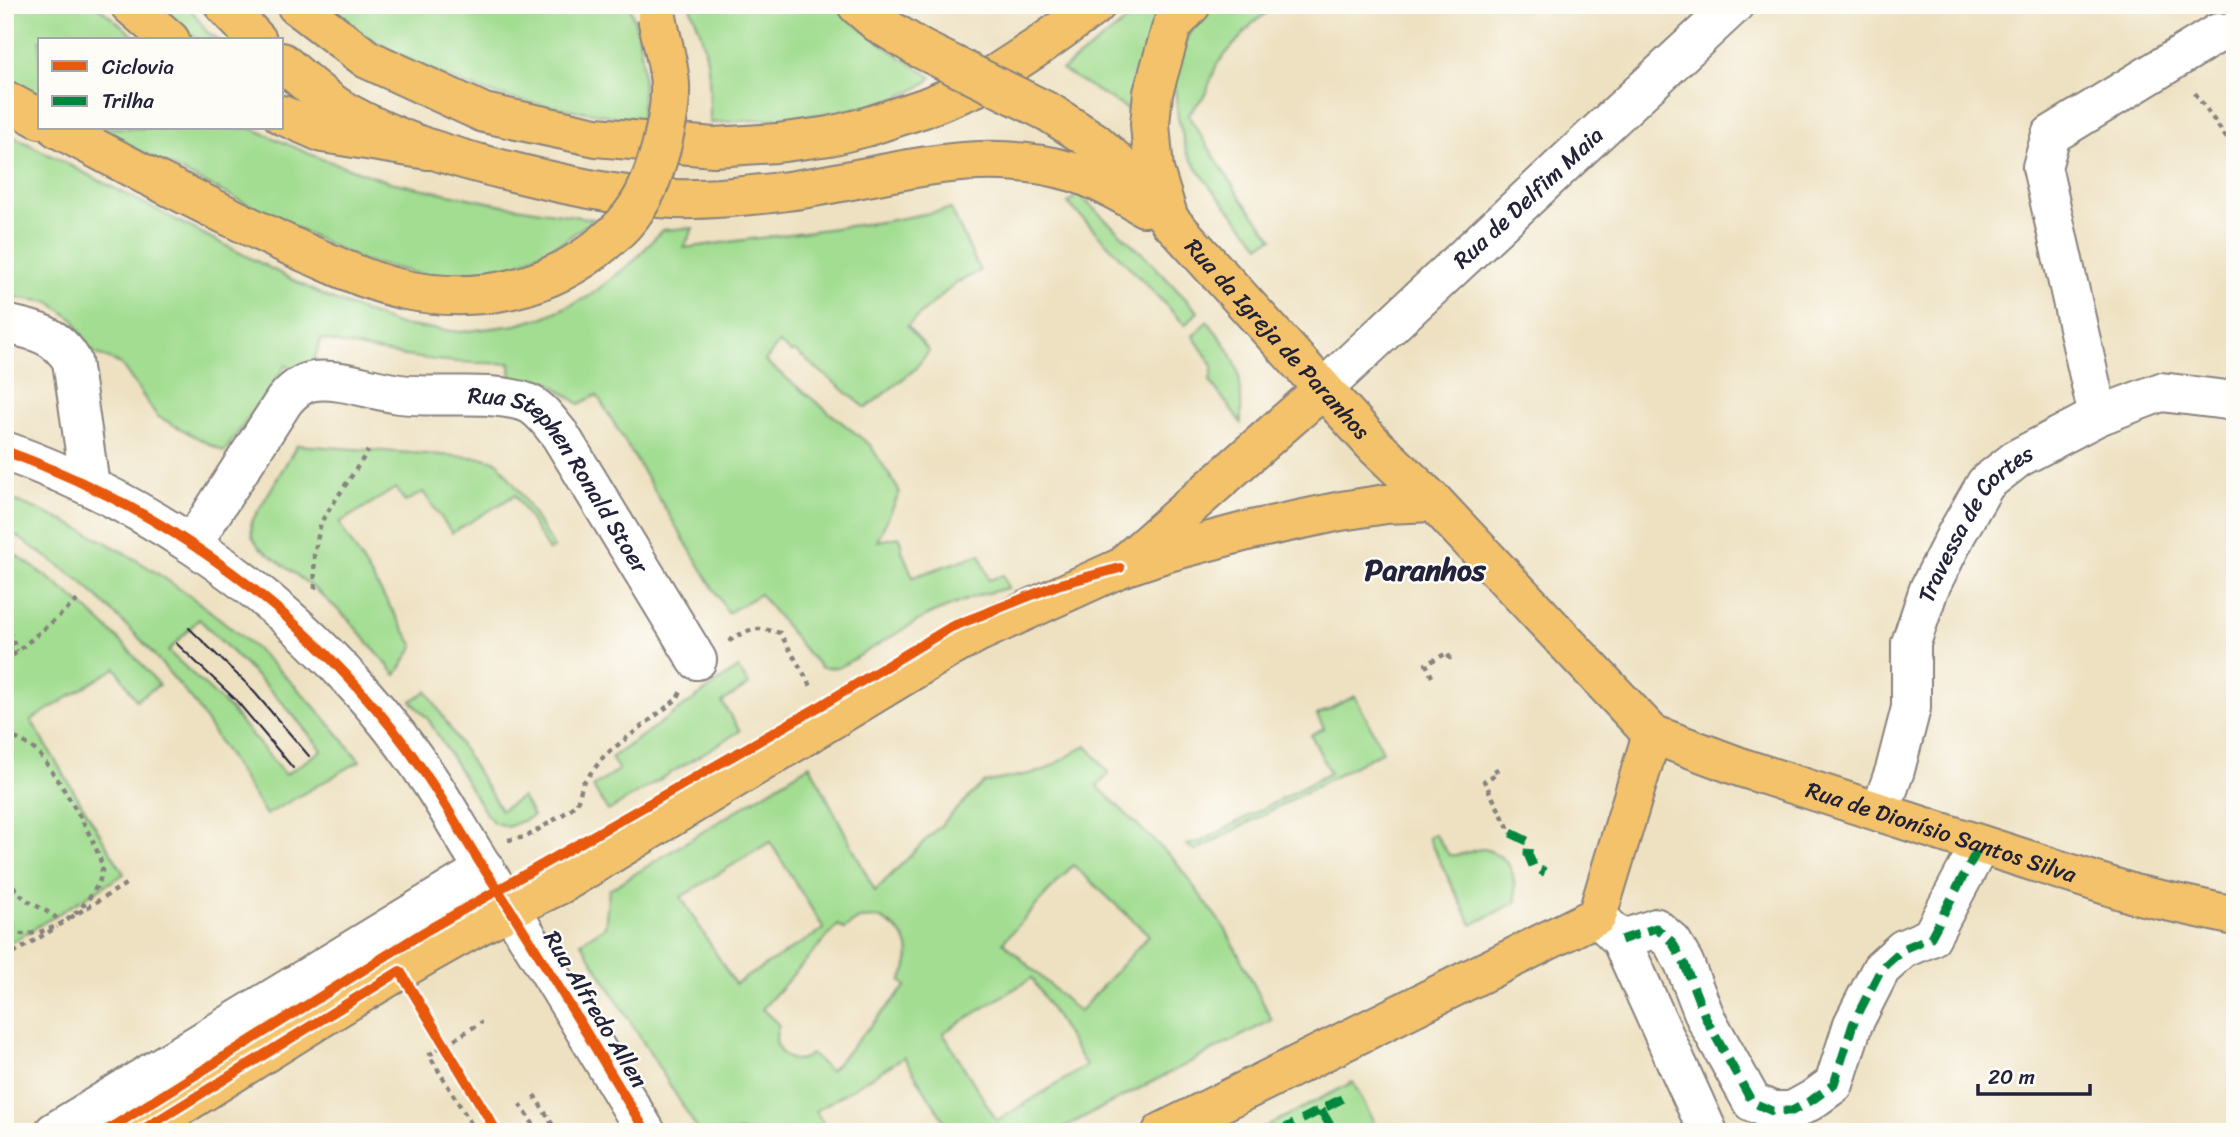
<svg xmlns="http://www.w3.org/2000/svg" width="2240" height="1137" font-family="Sriracha,sans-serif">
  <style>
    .green { fill: #a2dd91; stroke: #628066; stroke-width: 2; fill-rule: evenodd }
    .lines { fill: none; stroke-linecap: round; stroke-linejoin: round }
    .minor-casing { stroke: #88827e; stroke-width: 42 }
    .major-casing { stroke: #88827e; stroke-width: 42 }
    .highway-casing { stroke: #88827e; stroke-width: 42 }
    .path { stroke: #88827e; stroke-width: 4.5; stroke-dasharray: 5 5; stroke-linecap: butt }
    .minor { stroke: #fff; stroke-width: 38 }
    .major { stroke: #f3c26a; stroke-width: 38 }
    .highway { stroke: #f3c26a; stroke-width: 38 }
    .tram { stroke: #22223b; stroke-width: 2 }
    .major-bridge-casing { stroke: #88827e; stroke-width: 42; stroke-linecap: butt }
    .highway-bridge-casing { stroke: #88827e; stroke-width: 42; stroke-linecap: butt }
    .major-bridge { stroke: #f3c26a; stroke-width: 38 }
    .highway-bridge { stroke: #f3c26a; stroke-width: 38 }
    .quiet { stroke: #00873e; stroke-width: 9; stroke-dasharray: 18 9; stroke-linecap: butt }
    .cycleway-casing { stroke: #fdfcf7; stroke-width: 15 }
    .cycleway { stroke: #e8590c; stroke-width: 10 }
    .labels { text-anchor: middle; stroke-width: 5; stroke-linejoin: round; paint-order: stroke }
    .street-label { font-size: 23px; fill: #22223b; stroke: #fdfcf7 }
    .district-label { font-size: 30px; font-weight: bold; fill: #22223b; stroke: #fdfcf7 }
  </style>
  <rect width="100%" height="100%" fill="#fdfcf7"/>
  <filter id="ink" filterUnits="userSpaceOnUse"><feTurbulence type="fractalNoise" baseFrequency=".0143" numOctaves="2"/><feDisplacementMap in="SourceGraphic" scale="14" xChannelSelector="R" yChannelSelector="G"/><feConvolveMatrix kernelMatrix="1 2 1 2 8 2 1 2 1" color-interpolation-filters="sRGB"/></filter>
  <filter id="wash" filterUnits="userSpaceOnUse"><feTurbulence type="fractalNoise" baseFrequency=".00686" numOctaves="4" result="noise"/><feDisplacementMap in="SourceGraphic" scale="28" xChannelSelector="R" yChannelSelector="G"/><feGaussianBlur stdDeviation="1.57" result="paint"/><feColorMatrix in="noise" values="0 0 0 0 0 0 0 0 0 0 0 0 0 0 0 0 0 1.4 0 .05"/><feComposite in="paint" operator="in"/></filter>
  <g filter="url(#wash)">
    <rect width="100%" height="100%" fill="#eee1c1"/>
    <!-- green -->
    <g class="green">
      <path d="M5 5H96L139 40H40V101L5 83Z"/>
      <path d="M158 5H188L207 32 219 40H198Z"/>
      <path d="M322 5H629C644 43 646 80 641 120 590 112 537 107 488 92 437 77 363 38 322 5Z"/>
      <path d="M689 5H834C864 33 897 56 932 77 894 117 764 119 710 123 710 77 710 47 689 5Z"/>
      <path d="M1147 5H1170L1134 113 1062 70Z"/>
      <path d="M1216 5H1277L1252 24 1217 64 1205 95 1188 115 1242 200 1273 238 1260 245 1211 188 1187 153 1178 117 1174 79 1188 34Z"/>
      <path d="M93 128H251L319 158 390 182 503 205 594 219 563 242 516 265 489 273 438 278 363 261Z"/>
      <path d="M5 132 326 297 399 325 460 332 516 325 544 317 588 297 634 261 662 230 693 228 684 248 887 221 951 209 980 271 956 283 907 326 929 351 914 370 866 408 795 351 792 353 779 343 765 361 870 445 900 492 877 541 900 537 902 551 913 577 980 554 989 580 1003 575 1008 588 979 595 928 615 840 667 822 668 808 654 760 594 728 613 597 395 579 404 549 382H511L510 363C442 365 387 354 321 339L312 367 300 372 286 365 224 452 157 416 121 364 90 351 74 320 50 302 5 296Z"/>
      <path d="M1078 194 1147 258 1198 312 1185 325 1068 203Z"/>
      <path d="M1207 321C1240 360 1242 372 1241 423L1210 381 1213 366 1193 336Z"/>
      <path d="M297 445 484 458 498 462 519 491 554 548 549 551 515 495 452 533 423 492 405 502 396 488 339 523 414 646 396 675 348 619 315 589 259 547 252 536 251 523Z"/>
      <path d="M13 500C117 538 215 606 293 684 317 708 339 735 360 761L266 815 194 702 143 642 81 581 5 528V509ZM199 619 283 703 322 750 285 775 230 709 168 651Z"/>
      <path d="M5 548C65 586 115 630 159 685L136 700 116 668 31 720 124 874 5 946Z"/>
      <path d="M738 668 749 685 722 702 740 731 608 811 593 787 619 770 611 758Z"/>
      <path d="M427 691 501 810 522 797 533 816 508 827 493 822 486 814 428 719 411 701Z"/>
      <path d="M1355 696 1383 751 1195 851 1187 845 1202 841 1330 773 1311 735 1324 728 1317 715Z"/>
      <path d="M1087 745 1109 774 1097 786 1175 861 1226 930 1272 1020 1055 1132H951L904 1057 816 1111 828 1132H699L581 942 605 927 609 890 810 765 875 891 983 783 1043 771ZM770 842 824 929 735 984 681 897ZM1073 865 1149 935 1079 1012 1003 942ZM879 918C908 933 917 950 901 981L906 986 830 1071 811 1054C790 1071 768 1048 779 1025L762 1009 838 925 844 929 859 919ZM1032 978 1086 1066 997 1121 943 1033Z"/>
      <path d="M1435 834 1449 855C1461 857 1472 849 1484 849 1486 849 1492 852 1494 853 1516 863 1514 882 1516 902L1472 925 1428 838Z"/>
      <path d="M1353 1082 1379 1132H1255Z"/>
    </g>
  </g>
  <g filter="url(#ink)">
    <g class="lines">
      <defs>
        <g id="minor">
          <path d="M5 324C33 330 57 334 72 361L90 486"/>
          <path id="s1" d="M1322 390 1734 5"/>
          <path d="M2098 416 2042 167 2051 135 2218 33 2235 35"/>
          <path d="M5 451C139 499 263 581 358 688 385 718 410 750 432 784 449 810 463 836 479 861 538 950 591 1041 646 1132"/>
          <path id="s2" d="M192 544 284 401C292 391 301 383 314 381 342 378 373 391 400 394 440 399 487 390 525 402 540 407 550 423 560 435L697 660"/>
          <path id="s3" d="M1880 812 1895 770 1911 708V643L1929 589 1957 533 1986 483 2018 458 2098 416 2161 392 2235 401"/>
          <path d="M1604 923 1621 940 1708 1132"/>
          <path d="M1621 940 1656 928 1672 942 1684 963 1706 1019 1752 1102 1772 1111H1792L1812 1100 1834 1084 1853 1024 1881 969 1903 949 1931 937 1980 845"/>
          <path d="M54 1132 485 869"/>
        </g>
        <g id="major">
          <path d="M224 5 257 40"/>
          <path d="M857 5 878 23 919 48"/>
          <path d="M282 62C302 79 321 97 344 111 398 141 453 158 513 172 566 185 619 197 674 199 710 200 745 196 780 192 880 180 971 142 1073 172 1098 180 1121 193 1144 207"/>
          <path id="s4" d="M1050 113 1095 142 1115 160 1376 447 1434 502 1652 734 1743 768 2134 894 2235 916"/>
          <path d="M1130 559 1322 390"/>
          <path d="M139 1132C277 1047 415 953 561 884L946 650 975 634 1120 568 1165 553 1251 530 1341 511 1386 504 1434 502"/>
          <path d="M1162 1132 1597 916 1652 734"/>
        </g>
        <g id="highway">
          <path d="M130 5 170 40"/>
          <path d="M296 5 367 59 484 113 596 137 714 147 777 143 830 136 866 127 924 108 976 87 1039 46 1096 5"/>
          <path d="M5 100 40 119"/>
          <path d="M282 115 323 133 428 150"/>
          <path d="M57 128 144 174"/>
          <path d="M1170 222 1154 170 1150 124 1153 93 1172 26 1191 5"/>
        </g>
      </defs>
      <!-- minor casing -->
      <use href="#minor" class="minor-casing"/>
      <!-- major casing -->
      <use href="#major" class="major-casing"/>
      <!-- highway casing -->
      <use href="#highway" class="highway-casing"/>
      <!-- path -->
      <g class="path">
        <path d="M2195 93 2235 150"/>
        <path d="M315 589 314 555 321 522 368 451"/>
        <path d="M5 622 17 651"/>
        <path d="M729 641C750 628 756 626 780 633L811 686"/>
        <path d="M5 662 79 599"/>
        <path d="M1432 677 1426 664 1447 653 1450 658 1452 657"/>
        <path d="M5 735C17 738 29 744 38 753 53 769 102 848 102 869 103 886 76 916 62 923 46 932 22 938 5 931"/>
        <path d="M1495 768 1498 773 1484 781 1511 833"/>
        <path d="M508 840 526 837 567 812 577 803 583 783 605 755 677 699 681 691"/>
        <path d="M5 868C19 907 36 900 63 923"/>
        <path d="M70 918 129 882"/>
        <path d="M5 958 57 927"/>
        <path d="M534 1095 557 1132"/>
        <path d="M520 1104 538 1132"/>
        <path d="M476 1132 429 1055 482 1022"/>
      </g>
      <!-- minor -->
      <use href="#minor" class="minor"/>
      <!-- major -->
      <use href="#major" class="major"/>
      <!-- highway -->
      <use href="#highway" class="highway"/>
      <!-- tram -->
      <g class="tram">
        <path d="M189 628 249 686 309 756"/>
        <path d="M176 643 235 699 293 768"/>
      </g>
      <defs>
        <path id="major-bridge" d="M919 48 1050 113"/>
        <path id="highway-bridge" d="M144 174C198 201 251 228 306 253 339 267 371 283 406 290 477 304 549 290 605 242 617 232 629 220 637 207 649 189 655 169 661 148 666 127 671 106 670 85 669 63 661 39 657 17"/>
      </defs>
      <!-- major-bridge casing -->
      <use href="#major-bridge" class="major-bridge-casing"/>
      <!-- highway-bridge casing -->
      <use href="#highway-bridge" class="highway-bridge-casing"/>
      <!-- major-bridge -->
      <use href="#major-bridge" class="major-bridge"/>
      <!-- highway-bridge -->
      <use href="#highway-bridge" class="highway-bridge"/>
      <!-- quiet -->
      <g class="quiet">
        <path d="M1511 833 1529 842 1528 854 1534 868 1545 872"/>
        <path d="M1621 940 1656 928 1672 942 1684 963 1706 1019 1752 1102 1772 1111H1792L1812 1100 1834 1084 1853 1024 1881 969 1903 949 1931 937 1980 845"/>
        <path d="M1321 1110 1334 1132"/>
        <path d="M1278 1132 1347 1096"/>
      </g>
      <defs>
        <g id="cycleway">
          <path d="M5 451C139 499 263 581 358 688 385 718 410 750 432 784 449 810 463 836 479 861 538 950 591 1041 646 1132"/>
          <path d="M104 1132 424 932 822 705 951 627 1057 585 1120 568"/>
          <path d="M139 1132 400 971 497 1132"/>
        </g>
      </defs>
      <!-- cycleway casing -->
      <use href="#cycleway" class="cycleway-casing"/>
      <!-- cycleway -->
      <use href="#cycleway" class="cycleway"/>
    </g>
  </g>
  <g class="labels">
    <!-- street labels -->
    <g class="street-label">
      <text dy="8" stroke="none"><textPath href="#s1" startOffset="282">Rua de Delfim Maia</textPath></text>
      <text dy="8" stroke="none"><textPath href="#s4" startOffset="322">Rua da Igreja de Paranhos</textPath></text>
      <text dy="8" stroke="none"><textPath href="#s2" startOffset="495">Rua Stephen Ronald Stoer</textPath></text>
      <text dy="8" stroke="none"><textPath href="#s3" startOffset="312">Travessa de Cortes</textPath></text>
      <text dy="8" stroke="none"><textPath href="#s4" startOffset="1172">Rua de Dionísio Santos Silva</textPath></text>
      <text transform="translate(596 1009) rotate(59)" y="8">Rua Alfredo Allen</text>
    </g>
    <!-- district labels -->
    <g class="district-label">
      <text x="1425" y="580">Paranhos</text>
    </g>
  </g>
  <!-- margin -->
  <rect width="2240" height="1137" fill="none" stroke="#fdfcf7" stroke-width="28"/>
  <!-- legend -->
  <rect x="38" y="38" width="245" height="91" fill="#fdfcf7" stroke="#a5a5ac" stroke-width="2"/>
  <rect x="52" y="61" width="35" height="10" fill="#e8590c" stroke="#a5a5ac" stroke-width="2"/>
  <text x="102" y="74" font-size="21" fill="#22223b">Ciclovia</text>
  <rect x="52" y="96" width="35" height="10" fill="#00873e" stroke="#a5a5ac" stroke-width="2"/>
  <text x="102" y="108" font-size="21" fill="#22223b">Trilha</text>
  <!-- scale -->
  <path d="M1978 1084v10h112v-10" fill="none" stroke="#22223b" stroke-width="3.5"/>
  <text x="1988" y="1084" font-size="21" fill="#22223b" stroke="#fdfcf7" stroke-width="5" paint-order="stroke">20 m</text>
</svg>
